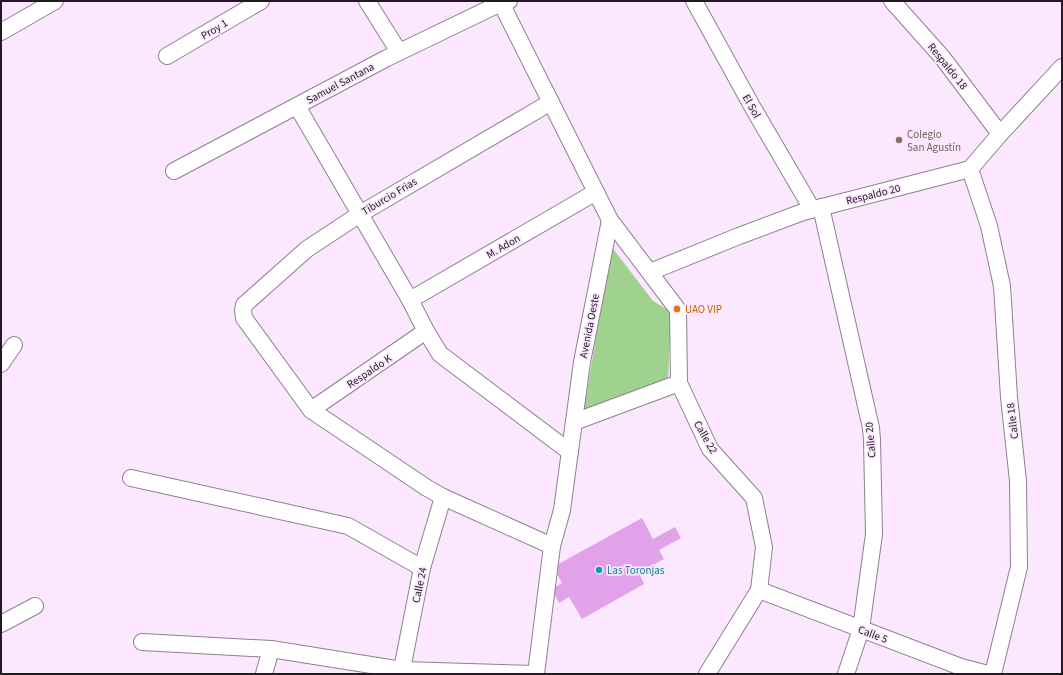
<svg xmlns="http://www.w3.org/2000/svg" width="1063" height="675" font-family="'Source Sans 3',sans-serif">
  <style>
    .green { fill: #9fd28f }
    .building { fill: #e2a2ea }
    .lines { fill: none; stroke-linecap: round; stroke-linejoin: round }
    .street-casing { stroke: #907f92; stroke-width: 18 }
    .street { stroke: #fff; stroke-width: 16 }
    .education-dot { fill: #8d6e63; stroke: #fbe8fe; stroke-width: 1.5 }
    .food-dot { fill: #e8710a; stroke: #fbe8fe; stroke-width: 1.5 }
    .culture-dot { fill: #0f9aa8; stroke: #fbe8fe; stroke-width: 1.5 }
    .labels { text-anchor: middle; stroke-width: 3.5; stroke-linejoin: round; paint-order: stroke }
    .street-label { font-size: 11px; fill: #211a22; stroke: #fbe8fe }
    .education-label { font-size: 11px; fill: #785e54; stroke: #fbe8fe; text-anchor: start }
    .food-label { font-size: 11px; fill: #c56008; stroke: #fbe8fe; text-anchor: start }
    .culture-label { font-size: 11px; fill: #0d838f; stroke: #fbe8fe; text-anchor: start }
  </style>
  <rect width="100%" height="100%" fill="#fbe8fe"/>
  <!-- green -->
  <path class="green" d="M611 246 653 301 671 312 668 380 584 410Z"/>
  <!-- building -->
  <path class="building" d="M642 518 653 539 675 527 681 538 659 550 664 559 639 573 644 584 582 619 569 597 559 603 552 589 562 583 553 567Z"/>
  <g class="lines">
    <defs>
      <g id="street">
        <path d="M367 1 399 52"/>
        <path d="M500 1 610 220 678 310 679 383 710 449 754 498 764 547 759 590 707 674"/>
        <path d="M694 1 753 108 812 209"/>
        <path d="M892 1 942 57 1000 134"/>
        <path d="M1 32 55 1"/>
        <path d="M167 56 261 1"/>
        <path d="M551 102 360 214 307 249 244 305 243 310 244 318 311 410 427 488 443 497 552 546"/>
        <path d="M297 106 410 300 426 331 440 354 570 452"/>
        <path d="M970 169 989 226 1002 286 1009 397 1018 481 1019 567 993 674"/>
        <path d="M174 171 387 58 501 3 509 1"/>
        <path d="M821 207 871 428 872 440 874 534 861 629 846 674"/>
        <path d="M650 272 739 236 803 212 970 169 1000 134 1062 67"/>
        <path d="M410 300 596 192"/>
        <path d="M1 364 14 345"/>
        <path d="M311 410 426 331"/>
        <path d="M574 422 679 383"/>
        <path d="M131 478 348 526 422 568"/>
        <path d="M759 590 961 667 988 674"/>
        <path d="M1 624 35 606"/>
        <path d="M142 642 271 649 402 670 536 674"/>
        <path d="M264 674 271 649"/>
        <path d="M401 674 422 568 443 497"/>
        <path d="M536 674 552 546 562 510 582 362 610 220"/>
      </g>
    </defs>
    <!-- street casing -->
    <use href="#street" class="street-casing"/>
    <!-- street -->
    <use href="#street" class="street"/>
  </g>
  <!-- markers -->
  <circle class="education-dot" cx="899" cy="140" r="4"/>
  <circle class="food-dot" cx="677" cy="309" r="4"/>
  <circle class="culture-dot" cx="599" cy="570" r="4"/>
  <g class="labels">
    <!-- street labels -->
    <g class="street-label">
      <text transform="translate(214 29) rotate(-31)" y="4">Proy 1</text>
      <text transform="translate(948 66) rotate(51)" y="4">Respaldo 18</text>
      <text transform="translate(340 83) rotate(-28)" y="4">Samuel Santana</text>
      <text transform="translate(752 106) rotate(60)" y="4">El Sol</text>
      <text transform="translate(873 194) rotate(-14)" y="4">Respaldo 20</text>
      <text transform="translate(389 196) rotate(-31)" y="4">Tiburcio Frias</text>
      <text transform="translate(503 246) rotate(-30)" y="4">M. Adon</text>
      <text transform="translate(589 326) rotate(-79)" y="4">Avenida Oeste</text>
      <text transform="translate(369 371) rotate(-34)" y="4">Respaldo K</text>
      <text transform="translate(1012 421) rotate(-97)" y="4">Calle 18</text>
      <text transform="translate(706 437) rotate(60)" y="4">Calle 22</text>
      <text transform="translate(870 440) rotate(-95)" y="4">Calle 20</text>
      <text transform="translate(419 585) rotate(-78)" y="4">Calle 24</text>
      <text transform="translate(873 634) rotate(21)" y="4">Calle 5</text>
    </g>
    <!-- education labels -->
    <g class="education-label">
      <text x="907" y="138">Colegio<tspan x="907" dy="13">San Agustín</tspan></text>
    </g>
    <!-- food labels -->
    <g class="food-label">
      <text x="685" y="313">UAO VIP</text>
    </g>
    <!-- culture labels -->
    <g class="culture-label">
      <text x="607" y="574">Las Toronjas</text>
    </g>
  </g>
  <!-- border -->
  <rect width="1063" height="675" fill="none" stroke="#211a22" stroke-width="4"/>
</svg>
